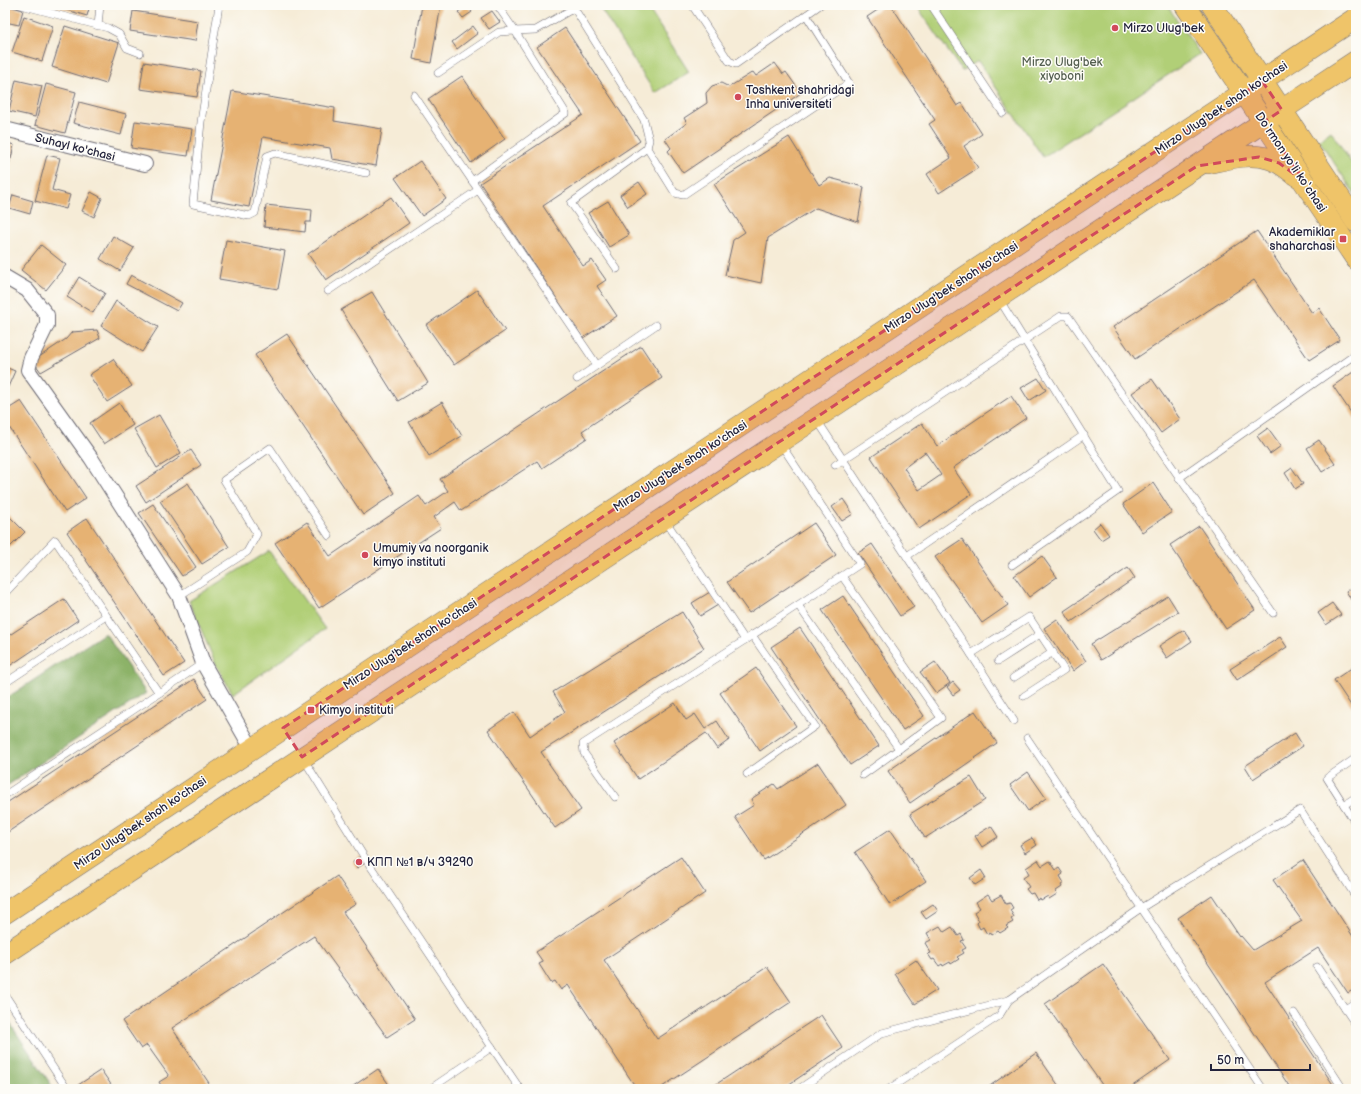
<svg xmlns="http://www.w3.org/2000/svg" width="1361" height="1094" font-family="'Balsamiq Sans',sans-serif">
  <style>
    .green { fill: #b1cf77; stroke: #6a7859 }
    .forest { fill: #8cb268; stroke: #576a52 }
    .building { fill: #e6b273; fill-rule: evenodd }
    .lines { fill: none; stroke-linecap: round; stroke-linejoin: round }
    .service-casing { stroke: #6c6972; stroke-width: 8 }
    .minor-casing { stroke: #6c6972; stroke-width: 16 }
    .primary-casing { stroke: #6c6972; stroke-width: 22 }
    .service { stroke: #fff; stroke-width: 7 }
    .minor { stroke: #fff; stroke-width: 14 }
    .primary { stroke: #efc469; stroke-width: 21 }
    .marked { fill: #d1495b; fill-opacity: 0.2; stroke: #d1495b; stroke-width: 3; stroke-dasharray: 8 5; stroke-linejoin: round }
    .poi-dot { fill: #d1495b; stroke: #fdfcf7; stroke-width: 1.5 }
    .labels { text-anchor: middle; stroke-width: 3; stroke-linejoin: round; paint-order: stroke }
    .poi-label { font-size: 12px; fill: #22223b; stroke: #fdfcf7; text-anchor: start }
    .park-label { font-size: 12px; fill: #545f50; stroke: #fdfcf7 }
    .street-label { font-size: 12px; fill: #22223b; stroke: #fdfcf7 }
  </style>
  <rect width="100%" height="100%" fill="#fdfcf7"/>
  <filter id="ink" filterUnits="userSpaceOnUse"><feTurbulence type="fractalNoise" baseFrequency=".025" numOctaves="2"/><feDisplacementMap in="SourceGraphic" scale="8" xChannelSelector="R" yChannelSelector="G"/><feConvolveMatrix kernelMatrix="1 2 1 2 8 2 1 2 1" color-interpolation-filters="sRGB"/></filter>
  <filter id="wash" filterUnits="userSpaceOnUse"><feTurbulence type="fractalNoise" baseFrequency=".012" numOctaves="4" result="noise"/><feDisplacementMap in="SourceGraphic" scale="16" xChannelSelector="R" yChannelSelector="G"/><feGaussianBlur stdDeviation="0.9" result="paint"/><feColorMatrix in="noise" values="0 0 0 0 0 0 0 0 0 0 0 0 0 0 0 0 0 1.4 0 .05"/><feComposite in="paint" operator="in"/></filter>
  <g filter="url(#wash)">
    <rect width="100%" height="100%" fill="#f6ecd7"/>
    <!-- green -->
    <g class="green">
      <path d="M598 5H646L689 72 655 93Z"/>
      <path d="M916 5H1167L1200 54 1043 157 978 61 962 71Z"/>
      <path d="M1331 131 1356 170V196L1319 140Z"/>
      <path d="M269 551 325 629 233 694 217 667 189 601Z"/>
    </g>
    <!-- forest -->
    <g class="forest">
      <path d="M105 633 146 693 5 787V699Z"/>
      <path d="M5 1016 54 1089H5Z"/>
    </g>
    <g id="blocks">
      <!-- building -->
      <g class="building">
        <path d="M5 5 23 10 19 25 5 22Z"/>
        <path d="M50 5H90L87 16Z"/>
        <path d="M422 5H441L431 63 413 59Z"/>
        <path d="M467 5 472 12 463 18 458 12Z"/>
        <path d="M885 5H891L957 106 962 103 982 134 964 146 978 168 939 193 927 174 951 158 929 124 935 120 867 17Z"/>
        <path d="M133 11 198 21 195 41 130 31Z"/>
        <path d="M492 11 500 22 489 29 481 18Z"/>
        <path d="M24 16 53 26 42 61 12 52Z"/>
        <path d="M65 26 119 43 106 84 52 67Z"/>
        <path d="M473 26 478 33 457 49 452 42Z"/>
        <path d="M565 28 640 141 543 206 583 266 592 260 606 280 597 286 617 316 583 338 480 183 583 115 537 47Z"/>
        <path d="M144 62 201 71 197 97 140 89Z"/>
        <path d="M775 63 783 74 786 72 801 93 683 173 668 151 671 148 665 139 687 123 684 118 707 103 706 93 712 86 721 83 729 87 753 72 756 76Z"/>
        <path d="M462 76 505 139 471 163 428 99Z"/>
        <path d="M16 80 42 86 35 117 9 111Z"/>
        <path d="M46 84 76 92 65 133 35 125Z"/>
        <path d="M232 91 335 108 334 121 382 129 376 166 332 159 330 148 263 137 249 207 211 200Z"/>
        <path d="M79 102 126 114 121 135 73 123Z"/>
        <path d="M135 121 192 129 188 156 131 148Z"/>
        <path d="M789 137 819 185 830 178 864 187 858 222 816 208 768 238 761 283 725 275 733 240 745 232 714 184Z"/>
        <path d="M5 142 14 145 11 159 5 158Z"/>
        <path d="M47 155 60 158 52 190 70 195 66 209 35 201Z"/>
        <path d="M5 159 10 161 7 175H5Z"/>
        <path d="M420 161 446 199 422 216 395 178Z"/>
        <path d="M639 182 647 194 628 207 620 195Z"/>
        <path d="M91 192 102 198 94 217 82 211Z"/>
        <path d="M13 195 33 201 30 214 9 208Z"/>
        <path d="M391 197 409 223 326 280 308 254Z"/>
        <path d="M608 201 629 235 609 247 588 213Z"/>
        <path d="M266 205 312 210 311 222H306L305 232 264 227Z"/>
        <path d="M1257 231 1312 313 1319 308 1340 340 1309 360 1254 280 1135 359 1113 327Z"/>
        <path d="M113 236 134 248 120 271 100 259Z"/>
        <path d="M226 240 285 251 278 289 219 279Z"/>
        <path d="M41 245 66 265 46 290 21 270Z"/>
        <path d="M131 275 182 303 177 311 126 284Z"/>
        <path d="M79 277 105 293 93 313 67 297Z"/>
        <path d="M477 290 505 331 454 365 426 325Z"/>
        <path d="M372 292 428 383 398 401 341 310Z"/>
        <path d="M116 301 158 327 142 352 101 326Z"/>
        <path d="M97 330 100 338 41 372 33 361 66 339 72 332Z"/>
        <path d="M287 334 395 493 363 515 255 355Z"/>
        <path d="M641 346 662 378 582 431 587 438 542 468 537 461 461 511 455 502 434 517 441 528 319 608 275 543 307 522 330 556 419 496 426 506 448 491 440 479Z"/>
        <path d="M113 359 132 386 107 402 89 375Z"/>
        <path d="M5 367 15 371 8 387 5 386Z"/>
        <path d="M1356 370V420L1333 386Z"/>
        <path d="M1038 378 1046 390 1029 401 1021 388Z"/>
        <path d="M1152 379 1180 419 1161 433 1132 393Z"/>
        <path d="M1011 396 1026 418 953 468 971 494 919 529 871 457 922 423 937 446ZM925 452 941 475 919 490 904 468Z"/>
        <path d="M21 401 86 498 65 512 5 421V411Z"/>
        <path d="M442 402 462 436 429 456 409 422Z"/>
        <path d="M119 403 133 425 104 444 90 423Z"/>
        <path d="M159 415 181 453 157 468 134 429Z"/>
        <path d="M1268 428 1281 446 1270 454 1257 436Z"/>
        <path d="M1319 440 1335 464 1322 472 1307 448Z"/>
        <path d="M191 450 201 465 146 502 136 486Z"/>
        <path d="M1292 468 1303 484 1295 489 1285 473Z"/>
        <path d="M188 483 229 547 202 564 160 501Z"/>
        <path d="M1153 483 1172 512 1142 532 1123 504Z"/>
        <path d="M843 499 853 514 842 521 832 507Z"/>
        <path d="M153 504 196 567 182 576 139 513Z"/>
        <path d="M5 512 25 532 5 552Z"/>
        <path d="M87 518 184 663 164 676 67 532Z"/>
        <path d="M814 523 836 555 749 613 727 582Z"/>
        <path d="M1100 523 1109 535 1101 540 1093 529Z"/>
        <path d="M1199 526 1255 610 1226 629 1170 545Z"/>
        <path d="M962 539 1008 605 982 623 935 557Z"/>
        <path d="M872 544 914 607 900 616 858 553Z"/>
        <path d="M1042 556 1057 577 1029 597 1014 576Z"/>
        <path d="M1128 568 1135 578 1071 622 1064 611Z"/>
        <path d="M1356 585V608L1346 591Z"/>
        <path d="M710 592 718 605 700 616 692 603Z"/>
        <path d="M843 596 924 716 903 730 822 610Z"/>
        <path d="M1168 596 1178 612 1101 660 1091 644Z"/>
        <path d="M64 599 78 620 5 669V638Z"/>
        <path d="M1332 603 1341 615 1326 625 1318 613Z"/>
        <path d="M682 612 704 648 541 752 581 810 555 828 488 730 514 712 530 736 565 712 553 692Z"/>
        <path d="M1057 619 1086 661 1073 671 1044 628Z"/>
        <path d="M800 628 879 746 850 765 771 647Z"/>
        <path d="M1184 630 1192 641 1167 658 1159 646Z"/>
        <path d="M1280 637 1287 647 1237 680 1230 669Z"/>
        <path d="M935 662 950 683 936 693 920 672Z"/>
        <path d="M1356 665V704L1352 707 1334 680Z"/>
        <path d="M756 668 796 726 760 751 720 693Z"/>
        <path d="M194 679 207 699 5 834V804Z"/>
        <path d="M953 682 960 690 953 695 947 687Z"/>
        <path d="M675 703 686 720 695 714 705 729 717 721 729 740 717 749 706 733 638 779 614 743Z"/>
        <path d="M975 711 997 743 910 803 888 771Z"/>
        <path d="M1295 733 1303 746 1253 779 1245 766Z"/>
        <path d="M818 763 846 805 764 860 735 817 754 805 751 799 774 784 778 789Z"/>
        <path d="M1028 772 1046 798 1028 811 1010 785Z"/>
        <path d="M971 777 985 800 925 838 910 814Z"/>
        <path d="M991 826 998 837 982 847 975 836Z"/>
        <path d="M890 829 926 881 890 905 855 852Z"/>
        <path d="M1032 838 1037 845 1025 853 1020 845Z"/>
        <path d="M361 856 365 863 357 868 353 862Z"/>
        <path d="M681 857 705 893 604 960 657 1039 767 967 791 1002 659 1089H637L568 985 561 990 555 981 551 983 539 964 543 962 536 952Z"/>
        <path d="M1038 860 1042 866 1050 861 1056 870 1059 868 1063 874 1060 876 1064 883 1061 885 1062 887 1056 891 1057 894 1049 899 1048 896 1041 900 1040 898 1037 900 1033 893 1030 894 1026 889 1029 887 1023 878 1029 874 1026 868Z"/>
        <path d="M1303 860 1356 941V988L1348 993 1318 948 1265 982 1336 1089H1291L1178 918 1212 895 1240 937 1241 936 1253 950 1302 921 1273 880Z"/>
        <path d="M981 870 986 878 975 885 970 878Z"/>
        <path d="M337 876 356 904 343 912 415 1019 387 1037 314 936 172 1028 213 1089H163L159 1082 169 1076 147 1045 141 1049 122 1021Z"/>
        <path d="M988 894 992 900 1001 895 1006 904 1010 903 1013 908 1010 910 1014 917 1011 919 1013 922 1006 926 1008 928 1000 933 998 931 992 935 990 932 987 934 983 927 980 929 977 923 979 921 974 912 980 908 976 902Z"/>
        <path d="M933 904 938 911 926 919 921 912Z"/>
        <path d="M940 926 944 932 952 927 958 936 961 934 964 940 961 941 966 948 962 950 964 953 957 957 959 959 951 964 950 962 943 966 942 964 939 966 934 959 932 960 928 954 931 953 925 943 931 940 927 933Z"/>
        <path d="M916 960 937 990 915 1004 895 974Z"/>
        <path d="M1103 964 1170 1060 1128 1089H1105L1045 1004Z"/>
        <path d="M821 1015 843 1048 782 1089H709Z"/>
        <path d="M1036 1053 1061 1089H988L987 1088Z"/>
        <path d="M378 1069 392 1089H349Z"/>
        <path d="M101 1070 114 1089H72Z"/>
      </g>
    </g>
  </g>
  <g filter="url(#ink)">
    <use href="#blocks" fill-opacity="0" stroke="#6c6972" stroke-width="1"/>
    <g class="lines">
      <defs>
        <g id="service">
          <path d="M21 5 108 28 119 34 127 48 140 53"/>
          <path d="M219 5 201 122 193 204 249 216 255 213 267 156 275 153 366 173"/>
          <path d="M497 5 515 31 536 30 574 8 644 120 649 140 647 148 571 203 617 269"/>
          <path d="M692 5 729 61 736 64 806 15"/>
          <path d="M931 5 1003 113"/>
          <path d="M98 26 100 5"/>
          <path d="M438 73 499 32 515 31 566 113 472 181"/>
          <path d="M414 95 597 365"/>
          <path d="M647 148 675 193 683 195 849 83 806 15 820 5"/>
          <path d="M328 291 478 190"/>
          <path d="M999 299 1118 491 1012 565"/>
          <path d="M577 379 656 325"/>
          <path d="M817 420 971 654 1014 721"/>
          <path d="M835 465 1061 316H1068L1273 613"/>
          <path d="M1179 478 1356 354"/>
          <path d="M907 556 1084 435"/>
          <path d="M5 593 55 540 159 693 203 663"/>
          <path d="M179 596 247 552 257 534 224 480 270 448 329 536"/>
          <path d="M798 605 899 749 941 718 842 576"/>
          <path d="M745 640 860 564 780 443"/>
          <path d="M971 654 1029 617 1064 670 1024 696"/>
          <path d="M998 661 1040 634"/>
          <path d="M1013 678 1053 652"/>
          <path d="M5 683 106 616"/>
          <path d="M1027 738 1263 1089"/>
          <path d="M303 758 363 855 520 1089"/>
          <path d="M1356 758 1327 778 1356 824"/>
          <path d="M747 774 815 726 752 635"/>
          <path d="M863 775 899 749"/>
          <path d="M5 795 159 693"/>
          <path d="M615 797 584 753 583 744 745 640 665 520"/>
          <path d="M1344 805 1356 797"/>
          <path d="M1317 967 1356 1025"/>
          <path d="M5 995 67 1089"/>
          <path d="M1345 1009 1356 1002"/>
          <path d="M1294 1013 1343 1089"/>
          <path d="M430 1089 492 1047"/>
          <path d="M799 1089 882 1033 1009 1000 1141 908 1300 810 1356 897"/>
          <path d="M889 1089 999 1016 1009 1000"/>
        </g>
        <g id="minor">
          <path d="M5 129 145 164"/>
          <path d="M5 277 27 290 47 315V325L31 358 28 370 91 458 179 596 203 663 252 749"/>
        </g>
        <g id="primary">
          <path d="M1185 5 1356 259"/>
          <path d="M1212 5 1356 222"/>
          <path d="M1208 163C1227 159 1251 152 1270 159 1280 162 1289 170 1297 176"/>
          <path d="M5 913 1356 18"/>
          <path d="M5 954 1356 61"/>
        </g>
      </defs>
      <!-- service casing -->
      <use href="#service" class="service-casing"/>
      <!-- minor casing -->
      <use href="#minor" class="minor-casing"/>
      <!-- primary casing -->
      <use href="#primary" class="primary-casing"/>
      <!-- service -->
      <use href="#service" class="service"/>
      <!-- minor -->
      <use href="#minor" class="minor"/>
      <!-- primary -->
      <use href="#primary" class="primary"/>
    </g>
  </g>
  <!-- marked area -->
  <path class="marked" d="M1262 81 1282 110 1264 122 1305 182 1279 163 1259 157 1197 166 302 757 283 728Z"/>
  <!-- markers -->
  <g class="poi-dot">
    <circle cx="1115" cy="28" r="4"/>
    <circle cx="738" cy="97" r="4"/>
    <rect x="1339" y="235" width="8" height="8" rx="2"/>
    <circle cx="365" cy="555" r="4"/>
    <rect x="307" y="706" width="8" height="8" rx="2"/>
    <circle cx="359" cy="862" r="4"/>
  </g>
  <g class="labels">
    <!-- poi labels -->
    <g class="poi-label">
      <text x="1123" y="32">Mirzo Ulug'bek</text>
      <text x="746" y="94">Toshkent shahridagi<tspan x="746" dy="14">Inha universiteti</tspan></text>
      <text x="1335" y="236" text-anchor="end">Akademiklar<tspan x="1335" dy="14">shaharchasi</tspan></text>
      <text x="373" y="552">Umumiy va noorganik<tspan x="373" dy="14">kimyo instituti</tspan></text>
      <text x="319" y="714">Kimyo instituti</text>
      <text x="367" y="866">КПП №1 в/ч 39290</text>
    </g>
    <!-- park labels -->
    <g class="park-label">
      <text x="1062" y="66">Mirzo Ulug'bek<tspan x="1062" dy="14">xiyoboni</tspan></text>
    </g>
    <!-- street labels -->
    <g class="street-label">
      <text transform="translate(1221 108) rotate(-34)" y="4">Mirzo Ulug'bek shoh ko'chasi</text>
      <text transform="translate(75 147) rotate(14)" y="4">Suhayl ko'chasi</text>
      <text transform="translate(1291 162) rotate(56)" y="4">Do‘rmon yo‘li ko‘chasi</text>
      <text transform="translate(951 287) rotate(-33)" y="4">Mirzo Ulug'bek shoh ko'chasi</text>
      <text transform="translate(680 466) rotate(-33)" y="4">Mirzo Ulug'bek shoh ko'chasi</text>
      <text transform="translate(410 644) rotate(-33)" y="4">Mirzo Ulug'bek shoh ko'chasi</text>
      <text transform="translate(140 823) rotate(-34)" y="4">Mirzo Ulug'bek shoh ko'chasi</text>
    </g>
  </g>
  <!-- margin -->
  <rect width="1361" height="1094" fill="none" stroke="#fdfcf7" stroke-width="20"/>
  <!-- scale -->
  <path d="M1211 1064v6h99v-6" fill="none" stroke="#22223b" stroke-width="2"/>
  <text x="1217" y="1064" font-size="12" fill="#22223b" stroke="#fdfcf7" stroke-width="3" paint-order="stroke">50 m</text>
</svg>
